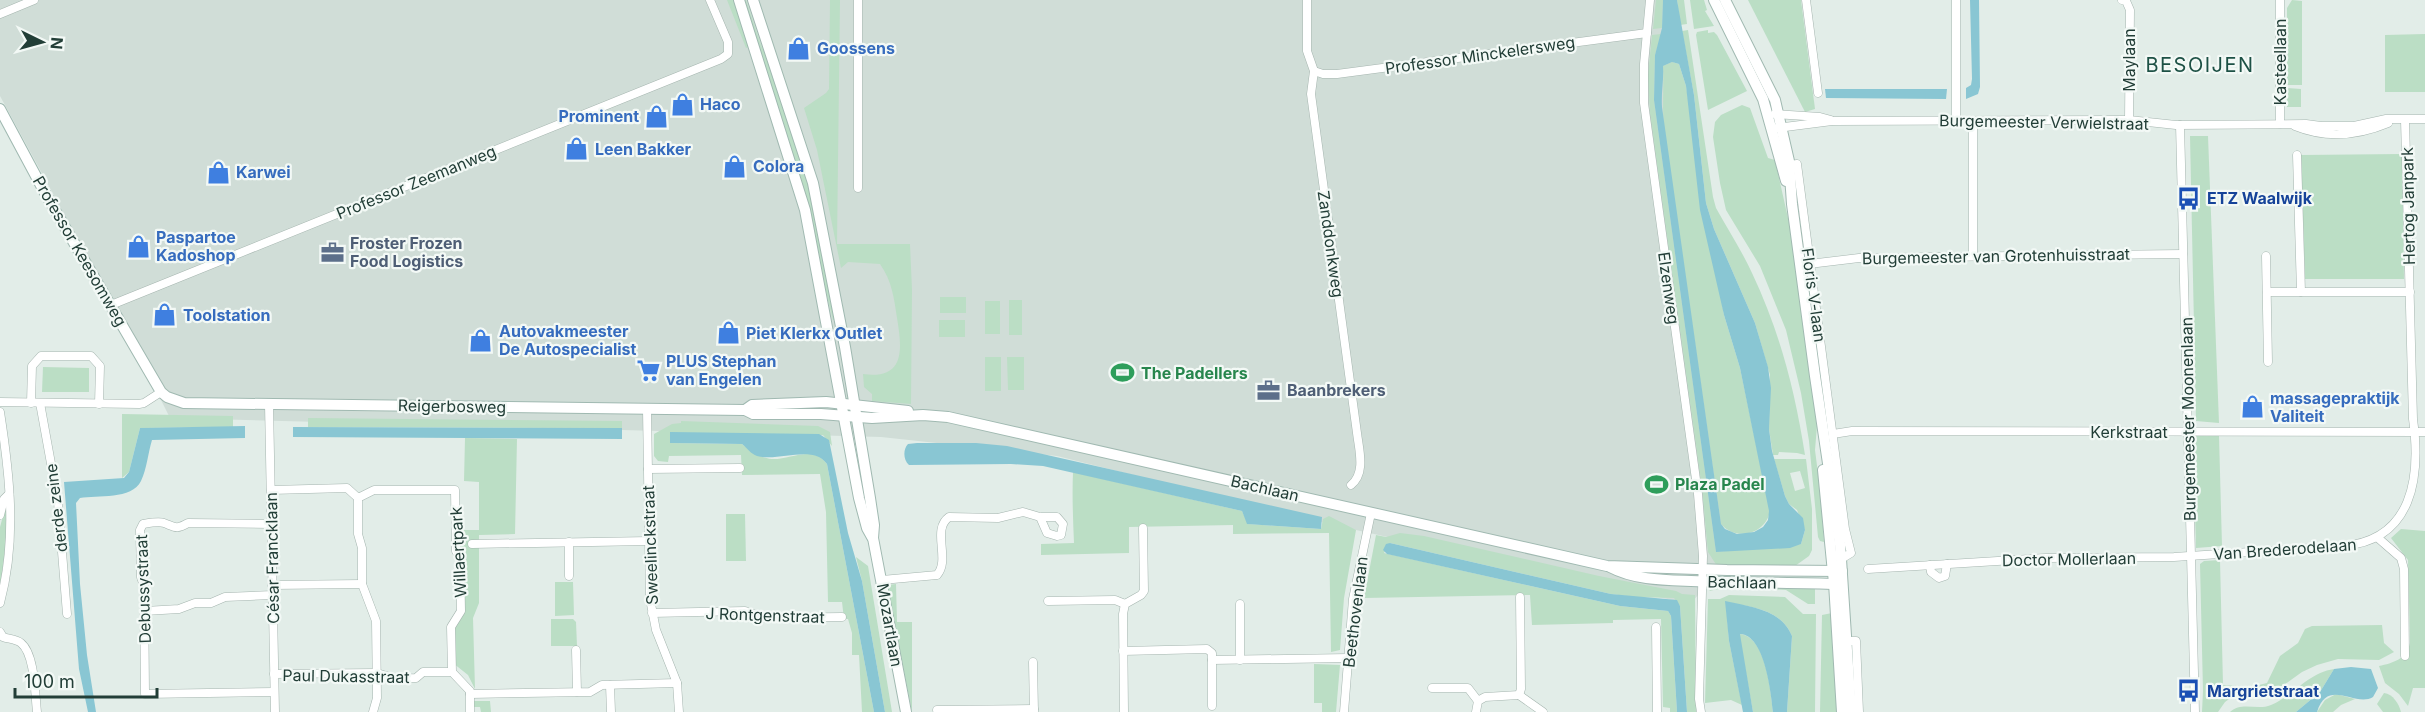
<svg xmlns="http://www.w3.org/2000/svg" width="2425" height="712" font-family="Inter,sans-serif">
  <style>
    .built { fill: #d0ddd7 }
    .green { fill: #bbdec5; fill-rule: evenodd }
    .water { fill: #89c6d3; fill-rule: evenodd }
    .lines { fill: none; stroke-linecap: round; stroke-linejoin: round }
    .street-casing { stroke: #a5b5af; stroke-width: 9 }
    .secondary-casing { stroke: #a0b9b1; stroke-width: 12 }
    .street { stroke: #fff; stroke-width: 8 }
    .secondary { stroke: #fff; stroke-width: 10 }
    .labels { text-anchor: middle; stroke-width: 4.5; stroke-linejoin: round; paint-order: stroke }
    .shop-label { font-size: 16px; font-weight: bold; fill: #366cbe; stroke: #f3f9f6; text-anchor: start }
    .street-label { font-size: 16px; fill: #223e37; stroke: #f3f9f6 }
    .transit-label { font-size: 16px; font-weight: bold; fill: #164399; stroke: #f3f9f6; text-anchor: start }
    .service-label { font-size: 16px; font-weight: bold; fill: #4e5e75; stroke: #f3f9f6; text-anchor: start }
    .leisure-label { font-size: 16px; font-weight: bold; fill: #27864d; stroke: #f3f9f6; text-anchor: start }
    .quarter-label { font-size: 20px; letter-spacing: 1.5px; fill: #1d5145; stroke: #f3f9f6 }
  </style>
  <rect width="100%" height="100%" fill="#e2ede8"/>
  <!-- built -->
  <path class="built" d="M0 0H1667L1727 563 1690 604 1329 524 1057 456 881 437 170 418 115 308 0 96Z"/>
  <!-- green -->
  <g class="green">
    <path d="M727 0H736L752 46 746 48Z"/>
    <path d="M742 0H746L761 45 776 78 808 178 836 320H833C822 279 815 237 804 196 788 129 764 65 742 0Z"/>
    <path d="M830 0H840L837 244H910L912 290 911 404 872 401V394L864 387 863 374C906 380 902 348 897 318 894 298 892 281 880 264L848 262 841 268 817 150 804 108 826 93 829 89Z"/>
    <path d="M1656 0H1663L1662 28 1653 29Z"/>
    <path d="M1677 0H1684L1687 24 1680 25Z"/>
    <path d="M1690 0H1704L1707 10 1705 11 1714 26 1694 29Z"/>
    <path d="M1748 0H1801L1815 109 1805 112Z"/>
    <path d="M2292 0 2302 1V85H2287V8Z"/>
    <path d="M1688 30 1713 197 1716 208C1728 230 1742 251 1752 273 1780 332 1795 391 1805 455L1797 453 1779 452 1778 455H1773L1769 429 1770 375 1755 323 1714 229 1706 203 1694 95 1682 31Z"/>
    <path d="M1708 30V33L1714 32 1717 35 1747 91 1708 110 1696 35 1697 32Z"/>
    <path d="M1661 34 1655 55 1654 100 1716 552 1801 544 1805 530 1797 510 1789 504 1785 496 1774 459H1806L1812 509V550L1809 556 1795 566H1717L1708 552 1702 489 1650 114 1648 76 1652 35ZM1800 471 1805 488 1795 491 1790 473Z"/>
    <path d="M2425 34V92H2385V35Z"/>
    <path d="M1672 62 1679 64 1686 86 1724 315 1740 368 1770 511C1766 534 1736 542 1721 524L1664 128C1662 106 1664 87 1663 66Z"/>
    <path d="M2287 88 2301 89V107H2287Z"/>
    <path d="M1742 105 1750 108 1768 158 1775 160 1790 227 1817 426 1815 450 1821 497 1824 542 1820 541 1818 537 1809 441 1801 393 1786 330 1760 266 1726 210 1720 183 1713 137 1715 122 1721 115Z"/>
    <path d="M2190 136H2208L2219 423 2196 421Z"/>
    <path d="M2402 154 2404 279H2305L2301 155Z"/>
    <rect x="940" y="297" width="26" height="16"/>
    <rect x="1009" y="300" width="13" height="35"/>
    <rect x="985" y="301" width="15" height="33"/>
    <rect x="939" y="320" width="26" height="17"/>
    <rect x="985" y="357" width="16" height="34"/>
    <path d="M1007 357H1024V390H1008Z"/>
    <path d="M43 367 89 368V392H42Z"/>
    <path d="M122 414 233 416V427L140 428 129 472 122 478Z"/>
    <path d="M308 418 622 421V428L308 427Z"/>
    <path d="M681 421 818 426 830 432 832 446 823 435 670 443 742 444C752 452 758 457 772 459 790 460 813 444 827 464L874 712H862L859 655H852V633L848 619H844L842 602H828L826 512 820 474 742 475 741 455 669 456 668 462 658 461 654 456V434L672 424 681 423Z"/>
    <path d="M2193 436H2219L2222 546 2196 548Z"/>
    <path d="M465 438 517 439 515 534 479 535V603L473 618 475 689 468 675 453 663 454 623 463 601 464 553 460 544V530H479V482L464 481Z"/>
    <path d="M1073 472 1242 511 1248 524 1321 529 1323 519 1329 516 1356 530 1344 598 1340 650 1331 652 1329 533 1233 534V525L1129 527V553L1041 555V544L1074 543C1073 519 1072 496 1073 472Z"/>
    <path d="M6 505 7 542 0 586V527Z"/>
    <path d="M726 514H745L746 561H726Z"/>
    <path d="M2401 529 2425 531V688H2413L2408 706 2399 694 2385 683 2379 666C2393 663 2407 659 2410 643L2408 560 2391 538Z"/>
    <path d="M1400 533 1424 536 1599 576 1676 591 1682 594 1695 595 1696 712H1687L1680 606 1674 598 1634 597 1611 594 1390 543 1384 553 1620 606 1668 611 1671 616 1677 712H1670V708L1663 707 1661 619 1613 620V623L1532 625 1530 595 1364 598 1376 535 1386 537Z"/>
    <path d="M856 557 868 566 892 712H885L862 581Z"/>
    <path d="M2220 560 2223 685 2251 687 2267 683 2280 656 2298 643 2305 629 2312 626 2382 625 2384 643 2394 652 2379 660 2338 659 2317 665 2302 672 2270 695 2261 698 2232 697 2225 702 2218 712H2202L2203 691 2200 564 2204 561Z"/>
    <path d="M555 582H573L574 615 555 616Z"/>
    <path d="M896 584 897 622H912V712L887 585Z"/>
    <path d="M1714 587 1815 588V604H1808L1786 590 1728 587 1709 591Z"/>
    <path d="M1729 595 1785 597 1803 614H1816L1815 712H1787L1792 636C1781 609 1751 607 1726 602L1729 641 1742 705 1731 700 1705 703 1708 599H1720Z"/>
    <path d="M1832 613 1840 712H1820L1822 615Z"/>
    <path d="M551 619H573L576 622 577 646H551Z"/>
    <path d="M1739 634C1766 635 1771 692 1773 712H1753Z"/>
    <path d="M1314 664 1340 665 1336 712H1322V703H1314Z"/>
    <path d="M2334 669 2320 692 2296 712H2230C2242 701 2257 711 2271 705 2294 695 2308 673 2334 669Z"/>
    <path d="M2384 693C2393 694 2399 704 2401 712H2383L2377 704Z"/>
    <path d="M2336 694 2355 699 2341 705 2333 712H2317L2325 700Z"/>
    <path d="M473 701H490L491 712H481L480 707H473Z"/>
  </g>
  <!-- water -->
  <g class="water">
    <path d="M1663 0H1677L1694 95 1706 203 1714 229 1755 323 1768 367 1771 388 1769 429 1772 451 1785 496 1789 504 1803 518 1805 530 1801 544 1790 548 1716 552 1654 100 1655 55 1662 28ZM1672 62 1679 64 1686 86 1700 210 1724 315 1740 368 1769 511 1768 520 1763 527 1754 532 1737 534 1725 529 1721 524 1662 107C1661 93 1664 80 1663 66Z"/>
    <path d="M1970 0H1979L1980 87 1978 94 1966 99V88L1971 85 1972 79Z"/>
    <path d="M1825 89H1947L1946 99 1826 98Z"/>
    <path d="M245 426V438L152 440C148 453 147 468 141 481 132 500 97 495 80 498L76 503 80 584 87 655 96 712H88L79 669 64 482 124 478 129 472 140 428Z"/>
    <path d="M293 427 622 428V439L293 437Z"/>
    <path d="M670 432 819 434 829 440 848 533 862 581 885 712H874L827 464C813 444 779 462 757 456 751 454 747 448 742 444L670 443Z"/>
    <path d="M917 443H976L1007 446 1322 517 1321 529 1247 524 1242 511 1043 466 1011 464 909 465C903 460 903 449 908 444Z"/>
    <path d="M1390 543 1611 594 1677 600 1680 606 1687 712H1677L1671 616 1668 611 1620 606 1387 554 1383 550 1386 544Z"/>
    <path d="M1725 601C1751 607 1781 609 1792 636L1787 712H1773C1771 693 1765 635 1740 634L1753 712H1743L1729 641Z"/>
    <path d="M2351 667 2371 669 2378 688 2373 697C2355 708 2328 677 2317 712H2296L2320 692 2334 669Z"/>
  </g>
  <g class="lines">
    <defs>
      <g id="street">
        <path d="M1307 0V51L1314 71 1311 94 1357 433C1359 450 1366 473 1351 485"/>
        <path d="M1650 0 1644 64V103L1698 494 1703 556 1699 699 1701 712"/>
        <path d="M1806 0 1818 93"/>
        <path d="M1956 0V121"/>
        <path d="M2122 0 2126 1 2130 10 2129 120"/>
        <path d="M0 14 34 0"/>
        <path d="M1314 71 1323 74H1337L1647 33"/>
        <path d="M1775 114 1820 117 1831 120"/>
        <path d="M2280 124V0"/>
        <path d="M2180 125 2195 712"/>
        <path d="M2295 126C2327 139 2357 136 2388 123"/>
        <path d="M1777 128 1832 121 2129 120 2176 125 2306 124 2321 126H2354L2386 119H2425"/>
        <path d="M2297 155 2301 292"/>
        <path d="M1787 166 1797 164 1845 529 1851 553 1841 559"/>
        <path d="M858 188V0"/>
        <path d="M1973 256V121"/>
        <path d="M2266 256 2268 362"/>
        <path d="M1809 264 1859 258 2183 254"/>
        <path d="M2267 292H2410"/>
        <path d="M111 305 721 59 728 54V42L710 0"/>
        <path d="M0 402 139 404 144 403 161 392"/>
        <path d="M31 403 32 366 41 356H91L100 366 99 404"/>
        <path d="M40 403 58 502 67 614"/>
        <path d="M269 404 275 712"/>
        <path d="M647 409 650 599 656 630 677 683 679 712"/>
        <path d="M0 412C10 476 17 540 0 603"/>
        <path d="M1833 434 1852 431 2425 432"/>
        <path d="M648 469 740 468"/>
        <path d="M271 490 347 488 358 498 374 490H455L456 551 460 557 461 611 451 627 452 672 470 691V712"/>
        <path d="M358 498V534L362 548V584L376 621 377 698 373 712"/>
        <path d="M0 515 4 499 9 494"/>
        <path d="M271 524 188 523C176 530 175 527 164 523 159 521 149 523 143 524L140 530 141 577 144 586 145 694 274 692"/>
        <path d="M2378 538 2401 558 2404 569 2405 656"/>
        <path d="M569 542V576"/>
        <path d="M472 544 649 541"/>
        <path d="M1930 565 1931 572 1939 578 1945 576 1947 564"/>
        <path d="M1868 569 2046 558 2174 557 2343 546C2413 540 2421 477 2413 419L2405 120"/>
        <path d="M882 580 937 575C951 559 931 530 949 517L998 518 1023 512 1040 517H1057L1063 524 1061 535 1057 536 1047 533 1040 517"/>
        <path d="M272 585 362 584"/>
        <path d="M1048 601 1115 600 1125 604"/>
        <path d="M1240 604V660"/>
        <path d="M145 611 179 609 195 603H211L225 597 273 595"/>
        <path d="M652 613 745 611 765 618 842 617"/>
        <path d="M1656 627 1657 712"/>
        <path d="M0 632 3 637C8 639 16 639 21 643 35 654 35 695 37 712"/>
        <path d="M1842 641H1856L1859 712"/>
        <path d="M576 650 577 692"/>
        <path d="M1123 651 1207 649 1212 653V706"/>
        <path d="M1212 660 1348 658"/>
        <path d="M1033 662 1034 712"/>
        <path d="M274 674 377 673 396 679 416 678 423 672H452"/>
        <path d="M610 685 611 712"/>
        <path d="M1432 688H1468L1478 701"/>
        <path d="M470 694 590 692 602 685 677 683"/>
        <path d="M1519 695 1521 689 1520 597"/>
        <path d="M1519 695 1543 712"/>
        <path d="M937 710 1034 709"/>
        <path d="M1124 712 1123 614 1125 604 1141 595 1144 591 1143 528"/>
        <path d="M1344 712 1353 599 1371 513"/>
        <path d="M1476 712 1478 701 1485 697 1519 695"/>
      </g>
      <g id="secondary">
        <path d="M739 0 805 210 859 498 867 528 872 537"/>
        <path d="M753 0 813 183 845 347 870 498 874 525 873 538 906 712"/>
        <path d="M1714 0 1763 99 1786 181"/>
        <path d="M1725 0 1775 100 1789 161 1792 204 1815 376 1840 544 1851 712"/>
        <path d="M0 109 45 193 161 392 167 397 184 403 745 410 753 414H821L872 418 923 415 948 417 1607 566 1727 570 1842 571"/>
        <path d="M745 410 752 405 826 402 908 411"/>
        <path d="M1823 470 1834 583 1842 712"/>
        <path d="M1610 567C1635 580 1663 580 1691 581 1740 583 1789 582 1838 584"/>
      </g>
    </defs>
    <!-- street casing -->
    <use href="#street" class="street-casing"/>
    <!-- secondary casing -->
    <use href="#secondary" class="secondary-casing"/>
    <!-- street -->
    <use href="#street" class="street"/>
    <!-- secondary -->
    <use href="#secondary" class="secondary"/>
  </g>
  <!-- icons -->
  <defs>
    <symbol id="shop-bare" viewBox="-9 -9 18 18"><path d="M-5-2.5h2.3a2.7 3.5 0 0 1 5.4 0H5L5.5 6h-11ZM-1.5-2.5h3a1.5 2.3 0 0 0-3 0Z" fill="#3f7fe0" stroke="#f3f9f6" stroke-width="2.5" paint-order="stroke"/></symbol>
    <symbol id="bus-bare" viewBox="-9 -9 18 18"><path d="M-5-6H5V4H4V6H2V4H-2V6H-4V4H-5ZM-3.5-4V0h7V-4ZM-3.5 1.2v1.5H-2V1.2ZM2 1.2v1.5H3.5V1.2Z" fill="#1a4fb4" stroke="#f3f9f6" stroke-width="2.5" paint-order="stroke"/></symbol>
    <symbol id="office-bare" viewBox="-9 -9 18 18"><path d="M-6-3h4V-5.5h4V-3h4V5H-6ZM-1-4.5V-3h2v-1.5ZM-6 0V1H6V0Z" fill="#5c6f8a" stroke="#f3f9f6" stroke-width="2.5" paint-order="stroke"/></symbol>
    <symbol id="supermarket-bare" viewBox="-9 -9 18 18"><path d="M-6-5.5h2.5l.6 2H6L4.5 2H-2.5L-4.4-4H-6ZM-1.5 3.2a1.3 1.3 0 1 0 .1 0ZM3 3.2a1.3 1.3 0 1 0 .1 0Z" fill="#3f7fe0" stroke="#f3f9f6" stroke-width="2.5" paint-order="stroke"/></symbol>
    <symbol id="stadium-bare" viewBox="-9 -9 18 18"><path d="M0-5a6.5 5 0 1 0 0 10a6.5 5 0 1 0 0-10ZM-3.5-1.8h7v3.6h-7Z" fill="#2e9e5b" stroke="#f3f9f6" stroke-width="2.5" paint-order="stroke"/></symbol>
  </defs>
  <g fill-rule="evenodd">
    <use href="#shop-bare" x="782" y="32" width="33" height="33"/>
    <use href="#shop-bare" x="666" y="88" width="33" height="33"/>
    <use href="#shop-bare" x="640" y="100" width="33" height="33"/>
    <use href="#shop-bare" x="560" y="132" width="33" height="33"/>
    <use href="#shop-bare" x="718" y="150" width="33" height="33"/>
    <use href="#shop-bare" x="202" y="156" width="33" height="33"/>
    <use href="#bus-bare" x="2172" y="182" width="33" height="33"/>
    <use href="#shop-bare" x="122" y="230" width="33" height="33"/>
    <use href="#office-bare" x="316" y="236" width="33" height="33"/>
    <use href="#shop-bare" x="148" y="298" width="33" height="33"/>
    <use href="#shop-bare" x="712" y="316" width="33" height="33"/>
    <use href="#shop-bare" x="464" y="324" width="33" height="33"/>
    <use href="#supermarket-bare" x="632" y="354" width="33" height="33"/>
    <use href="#stadium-bare" x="1106" y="356" width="33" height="33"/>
    <use href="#office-bare" x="1252" y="374" width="33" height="33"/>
    <use href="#shop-bare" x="2236" y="390" width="33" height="33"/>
    <use href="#stadium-bare" x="1640" y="468" width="33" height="33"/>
    <use href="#bus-bare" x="2172" y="674" width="33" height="33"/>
  </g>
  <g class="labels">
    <!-- shop labels -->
    <g class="shop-label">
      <text x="817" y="54">Goossens</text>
      <text x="700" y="110">Haco</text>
      <text x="639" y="122" text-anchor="end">Prominent</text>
      <text x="595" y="155">Leen Bakker</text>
      <text x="753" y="172">Colora</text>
      <text x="236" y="178">Karwei</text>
      <text x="156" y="243">Paspartoe<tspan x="156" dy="18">Kadoshop</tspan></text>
      <text x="183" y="321">Toolstation</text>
      <text x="499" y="337">Autovakmeester<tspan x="499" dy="18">De Autospecialist</tspan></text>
      <text x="746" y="339">Piet Klerkx Outlet</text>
      <text x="666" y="367">PLUS Stephan<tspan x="666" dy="18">van Engelen</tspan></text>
      <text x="2270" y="404">massagepraktijk<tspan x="2270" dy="18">Valiteit</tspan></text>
    </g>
    <!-- street labels -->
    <g class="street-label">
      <text transform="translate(1480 55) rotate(-8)" y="6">Professor Minckelersweg</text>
      <text transform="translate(2129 60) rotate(-90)" y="6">Maylaan</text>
      <text transform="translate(2280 62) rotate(-90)" y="6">Kasteellaan</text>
      <text transform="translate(2044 122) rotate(1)" y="6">Burgemeester Verwielstraat</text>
      <text transform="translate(416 182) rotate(-22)" y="6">Professor Zeemanweg</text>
      <text transform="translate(2408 206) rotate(-91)" y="6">Hertog Janpark</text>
      <text transform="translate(1331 244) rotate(82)" y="6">Zanddonkweg</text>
      <text transform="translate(80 251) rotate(60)" y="6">Professor Keesomweg</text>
      <text transform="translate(1996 256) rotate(-1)" y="6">Burgemeester van Grotenhuisstraat</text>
      <text transform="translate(1669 288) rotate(82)" y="6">Elzenweg</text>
      <text transform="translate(1814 295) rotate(82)" y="6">Floris V-laan</text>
      <text transform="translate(452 406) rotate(1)" y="6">Reigerbosweg</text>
      <text transform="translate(2188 419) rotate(-91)" y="6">Burgemeester Moonenlaan</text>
      <text x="2129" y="438">Kerkstraat</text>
      <text transform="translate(1265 488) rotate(13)" y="6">Bachlaan</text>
      <text transform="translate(56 508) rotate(-97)" y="6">derde zeine</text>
      <text transform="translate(650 545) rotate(-92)" y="6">Sweelinckstraat</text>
      <text transform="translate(2285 549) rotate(-4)" y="6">Van Brederodelaan</text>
      <text transform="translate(458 552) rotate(-93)" y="6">Willaertpark</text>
      <text transform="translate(272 558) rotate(-91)" y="6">César Francklaan</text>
      <text transform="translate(2069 559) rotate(-1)" y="6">Doctor Mollerlaan</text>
      <text transform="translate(1742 582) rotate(1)" y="6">Bachlaan</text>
      <text transform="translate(143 589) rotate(-92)" y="6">Debussystraat</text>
      <text transform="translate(1355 612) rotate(-83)" y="6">Beethovenlaan</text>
      <text transform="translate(765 615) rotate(2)" y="6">J Rontgenstraat</text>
      <text transform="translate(890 625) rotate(80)" y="6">Mozartlaan</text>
      <text transform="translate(346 676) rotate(1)" y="6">Paul Dukasstraat</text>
    </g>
    <!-- transit labels -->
    <g class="transit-label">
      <text x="2207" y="204">ETZ Waalwijk</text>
      <text x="2207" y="697">Margrietstraat</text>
    </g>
    <!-- service labels -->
    <g class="service-label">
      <text x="350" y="249">Froster Frozen<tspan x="350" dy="18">Food Logistics</tspan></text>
      <text x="1287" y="396">Baanbrekers</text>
    </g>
    <!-- leisure labels -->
    <g class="leisure-label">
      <text x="1141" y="379">The Padellers</text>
      <text x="1675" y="490">Plaza Padel</text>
    </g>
    <!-- quarter labels -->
    <g class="quarter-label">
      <text x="2200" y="72">BESOIJEN</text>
    </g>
  </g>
  <!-- north arrow -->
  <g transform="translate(42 42) rotate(95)" stroke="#f3f9f6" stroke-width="4.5" paint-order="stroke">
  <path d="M0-4.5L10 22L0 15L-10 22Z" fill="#223e37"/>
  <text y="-9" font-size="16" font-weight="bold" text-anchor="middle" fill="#223e37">N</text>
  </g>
  <!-- scale -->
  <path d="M15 688v9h142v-9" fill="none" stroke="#223e37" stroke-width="3"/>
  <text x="24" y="688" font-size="18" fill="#223e37" stroke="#f3f9f6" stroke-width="4.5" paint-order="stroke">100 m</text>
</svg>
